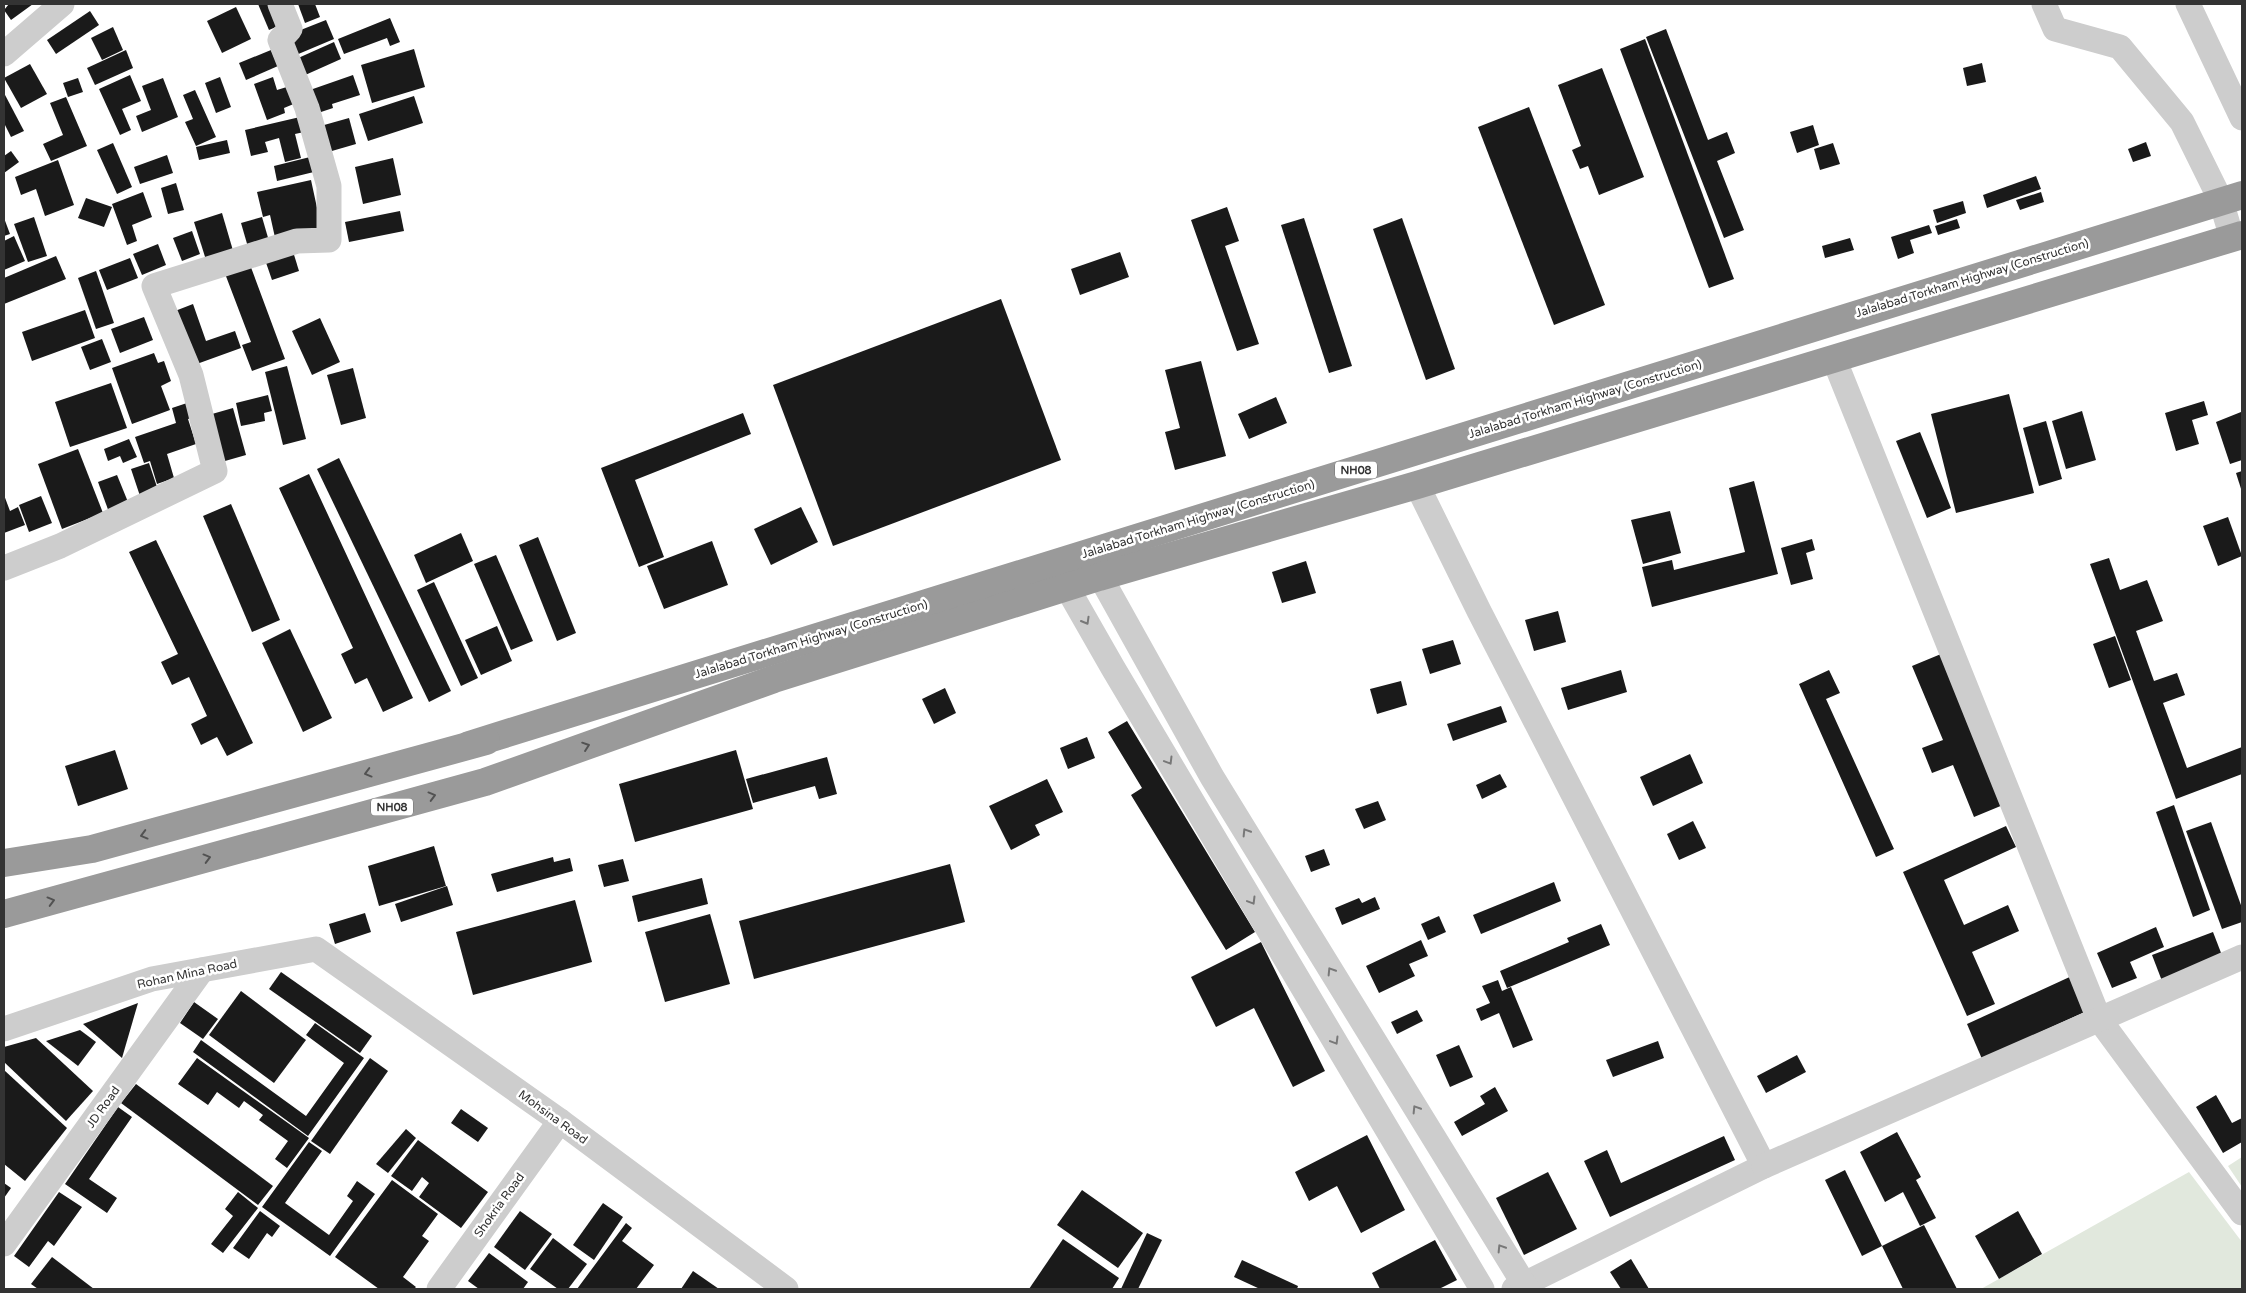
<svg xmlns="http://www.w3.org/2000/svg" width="2246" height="1293" font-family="'Varela Round',sans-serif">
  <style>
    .green { fill: #e1e8dd }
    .building { fill: #1a1a1a }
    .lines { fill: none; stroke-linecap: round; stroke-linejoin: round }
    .street { stroke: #cdcdcd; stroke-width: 25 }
    .highway { stroke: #9a9a9a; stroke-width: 28 }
    .oneway { stroke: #787878 }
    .oneway2 { stroke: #525252 }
    .labels { text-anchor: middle; stroke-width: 5; stroke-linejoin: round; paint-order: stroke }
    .shield { fill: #fff; stroke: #707070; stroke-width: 1 }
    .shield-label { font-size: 11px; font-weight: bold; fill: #333 }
    .street-label { font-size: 12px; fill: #333; stroke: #fff }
  </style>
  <rect width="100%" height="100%" fill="#fff"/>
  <!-- green -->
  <g class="green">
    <path d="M2242 1157V1187L2228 1166Z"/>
    <path d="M2189 1172 2242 1242V1289H1981Z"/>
  </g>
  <!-- building -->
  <g class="building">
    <path d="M9 4H33L11 20 4 10Z"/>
    <path d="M258 4H277L285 23 269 30Z"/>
    <path d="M298 4H315L320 17 305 23Z"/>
    <path d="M236 7 251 39 222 53 207 21Z"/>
    <path d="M90 11 99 25 56 54 47 40Z"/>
    <path d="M390 18 400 42 390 46 387 38 344 54 338 39Z"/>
    <path d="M326 20 334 39 296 55 288 35Z"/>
    <path d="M113 27 123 50 102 60 91 38Z"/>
    <path d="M1666 29 1708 140 1727 132 1735 153 1717 161 1744 230 1724 238 1646 37Z"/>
    <path d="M1645 39 1734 279 1709 288 1620 49Z"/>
    <path d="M334 42 341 59 303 76 296 59Z"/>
    <path d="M414 49 425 87 372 103 361 65Z"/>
    <path d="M126 50 133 68 95 85 87 68Z"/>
    <path d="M271 50 278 66 246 80 239 63Z"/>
    <path d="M1982 63 1986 82 1967 86 1963 68Z"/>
    <path d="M30 64 47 94 21 108 4 78Z"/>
    <path d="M1602 68 1644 177 1599 195 1588 166 1580 169 1572 150 1581 146 1558 85Z"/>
    <path d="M130 75 141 101 122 109 131 130 120 135 99 89Z"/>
    <path d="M353 75 360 95 332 104 333 108 318 113 310 90Z"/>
    <path d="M220 77 231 107 216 113 205 83Z"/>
    <path d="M273 77 277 90 290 86 296 103 284 108 285 113 267 120 254 84Z"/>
    <path d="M78 78 83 92 68 97 63 83Z"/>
    <path d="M163 78 178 117 142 132 136 116 151 110 142 86Z"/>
    <path d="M195 90 216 137 196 146 185 122 193 119 183 95Z"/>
    <path d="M4 93 24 131 11 137 4 123Z"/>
    <path d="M414 96 423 123 368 141 359 114Z"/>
    <path d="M66 97 87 146 51 161 43 144 63 135 50 103Z"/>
    <path d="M1529 107 1605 305 1554 325 1478 127Z"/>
    <path d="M300 117 304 132 295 134 301 158 285 162 279 138 265 142 268 152 251 156 245 130Z"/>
    <path d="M349 118 356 144 325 153 317 127Z"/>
    <path d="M1813 125 1819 145 1797 153 1790 132Z"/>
    <path d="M227 140 230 153 199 160 196 147Z"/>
    <path d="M2146 142 2151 156 2133 162 2128 149Z"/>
    <path d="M113 143 132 187 117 194 97 150Z"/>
    <path d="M1833 143 1840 164 1820 170 1814 149Z"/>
    <path d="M11 151 19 162 4 173V156Z"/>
    <path d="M167 155 173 173 140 184 134 167Z"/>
    <path d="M318 155 322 170 277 181 274 166Z"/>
    <path d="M393 158 401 195 363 204 355 167Z"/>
    <path d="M58 160 74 205 45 216 36 189 21 195 15 177Z"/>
    <path d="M2036 176 2041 189 1987 208 1983 195Z"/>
    <path d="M311 180 322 231 276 242 270 215 263 217 257 192Z"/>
    <path d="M176 183 184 210 168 214 161 188Z"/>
    <path d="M143 192 152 217 132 225 137 241 127 245 112 204Z"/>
    <path d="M2041 192 2044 202 2020 210 2016 200Z"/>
    <path d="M86 198 112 207 104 227 78 218Z"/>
    <path d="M1963 201 1966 213 1937 223 1933 210Z"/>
    <path d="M1227 207 1239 241 1225 246 1259 344 1237 351 1191 220Z"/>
    <path d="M400 211 404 231 349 242 345 222Z"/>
    <path d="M222 213 234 254 207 263 194 222Z"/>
    <path d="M34 217 47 256 28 262 14 224Z"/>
    <path d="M262 217 271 248 250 254 241 223Z"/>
    <path d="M4 218 10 234 4 236Z"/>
    <path d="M1304 218 1352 366 1329 373 1281 225Z"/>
    <path d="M1402 218 1455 369 1426 380 1373 229Z"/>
    <path d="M1957 219 1960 228 1938 235 1935 226Z"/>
    <path d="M1929 225 1932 233 1910 240 1914 253 1898 259 1891 237Z"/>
    <path d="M192 231 200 254 182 261 173 238Z"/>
    <path d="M14 236 25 261 4 270V241Z"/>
    <path d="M1850 238 1854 250 1825 258 1822 246Z"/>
    <path d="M158 244 166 265 142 275 133 254Z"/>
    <path d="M291 245 299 271 272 280 263 254Z"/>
    <path d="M1120 252 1129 277 1080 295 1071 269Z"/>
    <path d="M56 256 66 279 4 304V278Z"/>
    <path d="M130 258 138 278 107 290 99 270Z"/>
    <path d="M249 262 285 359 252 371 242 345 251 342 224 271Z"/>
    <path d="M96 271 114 323 96 329 78 278Z"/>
    <path d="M1001 299 1061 460 833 546 773 385Z"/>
    <path d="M193 304 206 341 235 331 241 348 194 365 175 311Z"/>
    <path d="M85 310 95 338 32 361 22 332Z"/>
    <path d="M144 317 153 340 120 353 111 329Z"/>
    <path d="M320 318 340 362 312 375 292 331Z"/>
    <path d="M102 339 111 362 90 370 81 347Z"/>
    <path d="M154 353 158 363 164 361 171 381 161 386 170 410 132 424 112 368Z"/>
    <path d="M1201 361 1226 456 1175 470 1165 432 1180 428 1165 370Z"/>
    <path d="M287 366 306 439 283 445 265 372Z"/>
    <path d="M353 368 366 418 341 425 327 375Z"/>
    <path d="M111 383 127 428 70 447 55 402Z"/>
    <path d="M2009 394 2034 493 1956 513 1931 414Z"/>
    <path d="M268 395 272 411 264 413 265 421 241 426 236 403Z"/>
    <path d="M1276 397 1287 423 1249 439 1238 414Z"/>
    <path d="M193 401 198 416 188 419 196 444 167 454 174 478 157 484 150 461 144 463 135 437 176 423 172 408Z"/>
    <path d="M2204 401 2208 415 2192 420 2199 444 2176 451 2165 413Z"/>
    <path d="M233 408 246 455 218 463 205 416Z"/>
    <path d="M2082 411 2096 460 2066 469 2052 421Z"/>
    <path d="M2241 412 2242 460 2230 464 2216 422Z"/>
    <path d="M743 413 751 434 635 480 664 557 639 567 601 468Z"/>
    <path d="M2046 421 2062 479 2039 486 2023 428Z"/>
    <path d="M1920 432 1951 508 1927 518 1896 441Z"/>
    <path d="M129 439 137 457 123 463 120 456 108 461 104 449Z"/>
    <path d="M78 449 103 513 62 529 38 464Z"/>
    <path d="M339 458 451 691 429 702 317 469Z"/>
    <path d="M149 463 159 493 141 499 131 469Z"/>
    <path d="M2242 471V492L2236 473Z"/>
    <path d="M309 474 413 698 383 712 367 678 355 684 341 654 353 648 279 488Z"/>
    <path d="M117 475 130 507 110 515 98 482Z"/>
    <path d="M1754 481 1778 574 1652 607 1642 567 1672 560 1674 570 1745 552 1729 488Z"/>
    <path d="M4 495 10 511 18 507 25 525 4 533Z"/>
    <path d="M41 496 52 523 29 532 19 505Z"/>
    <path d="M231 504 280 620 252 632 203 516Z"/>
    <path d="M801 507 818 542 771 565 754 529Z"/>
    <path d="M1670 511 1681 553 1643 564 1631 520Z"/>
    <path d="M2228 517 2242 556 2218 566 2203 526Z"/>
    <path d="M461 533 473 561 426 583 414 555Z"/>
    <path d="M538 537 576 633 557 641 519 545Z"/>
    <path d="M1812 539 1815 550 1806 553 1813 579 1791 585 1781 548Z"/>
    <path d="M156 540 253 743 227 756 217 737 201 745 191 724 207 716 189 677 172 685 161 662 178 654 129 552Z"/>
    <path d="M712 541 728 585 664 609 647 566Z"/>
    <path d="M496 555 533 641 511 650 474 564Z"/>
    <path d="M2109 558 2120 590 2147 580 2163 621 2136 631 2154 681 2177 673 2185 695 2163 703 2187 768 2242 747V774L2176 799 2090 564Z"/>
    <path d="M1306 561 1316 593 1282 603 1272 572Z"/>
    <path d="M434 582 478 678 461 686 417 590Z"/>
    <path d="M1558 611 1566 642 1534 651 1525 620Z"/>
    <path d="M497 626 512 661 481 675 465 640Z"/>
    <path d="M290 629 332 718 303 732 262 643Z"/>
    <path d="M2115 636 2131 680 2109 688 2093 644Z"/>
    <path d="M1453 640 1461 664 1430 674 1422 649Z"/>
    <path d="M1941 654 2003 805 1974 817 1953 765 1932 773 1922 748 1943 740 1912 666Z"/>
    <path d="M1621 670 1627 692 1568 710 1561 688Z"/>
    <path d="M1829 670 1840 693 1826 699 1894 849 1876 857 1799 684Z"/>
    <path d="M1401 681 1407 705 1377 714 1370 689Z"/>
    <path d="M945 688 956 713 934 724 922 699Z"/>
    <path d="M1501 706 1507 722 1453 741 1447 724Z"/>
    <path d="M1127 721 1255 932 1226 950 1131 795 1142 788 1108 732Z"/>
    <path d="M1087 737 1095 758 1068 769 1060 748Z"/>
    <path d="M115 750 128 789 78 806 65 766Z"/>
    <path d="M736 750 753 809 635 842 619 784Z"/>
    <path d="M1690 754 1703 783 1653 806 1640 777Z"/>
    <path d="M827 757 837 794 819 799 815 786 753 803 746 779Z"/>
    <path d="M1500 774 1507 787 1482 799 1476 785Z"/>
    <path d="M1047 779 1063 812 1035 825 1040 835 1011 850 989 806Z"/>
    <path d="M1378 801 1386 820 1364 829 1355 809Z"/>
    <path d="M2174 805 2210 910 2193 917 2156 812Z"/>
    <path d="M1693 821 1706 848 1679 860 1667 834Z"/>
    <path d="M2211 822 2242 908V922L2222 929 2186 831Z"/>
    <path d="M2006 826 2016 847 1944 880 1964 925 2008 905 2019 931 1972 952 1995 1004 1967 1016 1903 872Z"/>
    <path d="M434 846 446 886 379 906 368 866Z"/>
    <path d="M1324 849 1330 865 1311 872 1305 856Z"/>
    <path d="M553 857 554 862 570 858 573 871 497 892 491 874Z"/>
    <path d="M623 859 629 881 604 887 598 865Z"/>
    <path d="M950 864 965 922 754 979 739 921Z"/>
    <path d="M702 878 708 904 638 922 632 896Z"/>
    <path d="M1554 882 1561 901 1481 934 1473 915Z"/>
    <path d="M447 886 453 905 401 922 395 904Z"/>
    <path d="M1375 897 1380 909 1342 925 1335 908 1359 898 1362 903Z"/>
    <path d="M575 900 592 962 473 995 456 932Z"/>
    <path d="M365 913 371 932 335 944 329 924Z"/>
    <path d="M710 914 730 984 665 1002 645 932Z"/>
    <path d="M1439 916 1446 932 1428 940 1421 924Z"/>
    <path d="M1601 924 1610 945 1507 988 1500 971 1569 942 1567 938Z"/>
    <path d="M2156 927 2164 947 2130 962 2137 978 2112 988 2097 953Z"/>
    <path d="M2213 932 2223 958 2162 981 2152 955Z"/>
    <path d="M1421 940 1428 956 1409 964 1415 976 1379 993 1366 966Z"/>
    <path d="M1261 942 1325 1071 1293 1087 1254 1008 1216 1027 1191 977Z"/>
    <path d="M281 972 372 1036 360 1053 269 989Z"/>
    <path d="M2074 975 2089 1010 1982 1059 1967 1024Z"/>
    <path d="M1498 980 1502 991 1511 987 1533 1040 1513 1048 1499 1013 1481 1021 1476 1009 1490 1003 1482 986Z"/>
    <path d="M241 991 306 1040 274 1083 209 1035Z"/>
    <path d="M194 1002 218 1019 203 1039 180 1023Z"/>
    <path d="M138 1003 122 1058 83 1024Z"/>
    <path d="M1417 1010 1423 1021 1397 1034 1391 1022Z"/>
    <path d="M315 1023 364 1058 308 1136 193 1052 201 1040 306 1116 344 1063 306 1035Z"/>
    <path d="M80 1030 96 1042 78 1066 46 1041Z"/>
    <path d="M36 1038 93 1091 66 1121 4 1062V1047Z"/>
    <path d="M1658 1041 1664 1058 1613 1077 1606 1060Z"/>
    <path d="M1459 1045 1473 1077 1450 1087 1436 1055Z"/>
    <path d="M1797 1055 1806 1072 1766 1093 1757 1076Z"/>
    <path d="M197 1058 309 1138 287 1168 275 1159 288 1141 259 1120 263 1115 244 1101 239 1108 217 1092 208 1105 178 1084Z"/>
    <path d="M370 1058 388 1071 330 1154 311 1141Z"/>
    <path d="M4 1070 67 1128 25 1181 4 1164Z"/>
    <path d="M136 1084 273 1186 258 1205 121 1103Z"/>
    <path d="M1495 1087 1508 1111 1462 1136 1454 1122 1485 1104 1480 1096Z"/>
    <path d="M2216 1095 2232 1123 2242 1118V1142L2223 1153 2196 1107Z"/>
    <path d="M118 1107 132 1117 89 1179 117 1198 107 1213 65 1184Z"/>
    <path d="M461 1109 488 1128 478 1142 451 1123Z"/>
    <path d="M406 1129 416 1138 388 1173 376 1164Z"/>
    <path d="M1897 1132 1921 1177 1916 1180 1936 1218 1920 1226 1903 1192 1885 1202 1860 1152Z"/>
    <path d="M1367 1135 1405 1210 1361 1233 1337 1186 1309 1201 1295 1172Z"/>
    <path d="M1724 1136 1735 1160 1610 1217 1584 1161 1607 1150 1621 1183Z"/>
    <path d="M418 1140 488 1192 461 1228 419 1197 429 1183 422 1177 412 1191 391 1176Z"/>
    <path d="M309 1142 322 1151 285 1203 329 1235 353 1201 347 1196 357 1181 375 1194 330 1256 262 1207Z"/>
    <path d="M1845 1170 1882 1246 1924 1225 1957 1289H1903L1882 1246 1862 1256 1825 1180Z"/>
    <path d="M1548 1172 1577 1229 1524 1255 1496 1198Z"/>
    <path d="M392 1180 438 1214 422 1236 429 1241 403 1277 416 1287 414 1289H379L335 1257Z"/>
    <path d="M4 1183 11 1188 4 1198Z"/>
    <path d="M1082 1190 1143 1233 1118 1268 1057 1225Z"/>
    <path d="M59 1192 82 1207 54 1246 48 1241 29 1267 14 1256Z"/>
    <path d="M238 1192 258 1208 223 1253 211 1244 233 1216 225 1209Z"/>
    <path d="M603 1203 623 1217 594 1260 573 1245Z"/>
    <path d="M260 1211 280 1226 272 1237 267 1233 249 1259 233 1248Z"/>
    <path d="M520 1211 552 1234 525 1270 494 1247Z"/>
    <path d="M2018 1211 2042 1254 1999 1279 1975 1236Z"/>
    <path d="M626 1223 632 1228 622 1241 654 1265 636 1289H577Z"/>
    <path d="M1147 1233 1162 1240 1138 1289H1121Z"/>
    <path d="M553 1238 587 1264 568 1289H558L530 1269Z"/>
    <path d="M1063 1239 1119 1278 1112 1289H1029Z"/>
    <path d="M1435 1240 1457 1280 1439 1289H1380L1372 1273Z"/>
    <path d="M489 1253 528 1282 523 1289H479L468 1281Z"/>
    <path d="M52 1257 94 1289H38L31 1284Z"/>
    <path d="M1631 1259 1649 1289H1621L1610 1272Z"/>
    <path d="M1242 1260 1298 1286 1297 1289H1260L1234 1277Z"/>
    <path d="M693 1271 719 1289H681Z"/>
  </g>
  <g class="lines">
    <!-- street -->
    <g class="street">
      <path d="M2044 4 2055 29 2120 47 2182 122 2221 201 2232 238"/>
      <path d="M2188 4 2242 118"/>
      <path d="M4 54 62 4"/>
      <path d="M1834 359 2099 1019 2242 1213"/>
      <path d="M1417 485 1479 611 1764 1166 1514 1289"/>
      <path d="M1091 560 1212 777 1527 1289"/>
      <path d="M4 568 60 546 215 471 191 375 154 286 297 241 329 240V186L307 108 280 40 290 29 280 4"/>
      <path d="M1057 570 1113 668 1482 1289"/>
      <path d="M4 1029 152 979 316 949 560 1121 786 1289"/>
      <path d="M1764 1166 2242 957"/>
      <path d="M4 1244 202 970"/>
      <path d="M439 1289 560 1121"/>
    </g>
    <!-- highway -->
    <g class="highway">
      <path d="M469 745 2242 195"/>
      <path d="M4 863 92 849 486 741"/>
      <path d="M4 914 485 782 774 679 1099 577 1417 485 2242 235"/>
    </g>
  </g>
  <!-- one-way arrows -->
  <defs><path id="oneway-chevron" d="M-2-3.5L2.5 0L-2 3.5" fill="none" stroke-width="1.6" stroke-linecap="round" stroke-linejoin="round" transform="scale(1.25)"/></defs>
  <g class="oneway">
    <use href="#oneway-chevron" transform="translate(1086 621) rotate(60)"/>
    <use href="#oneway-chevron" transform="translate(1169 761) rotate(59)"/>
    <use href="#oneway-chevron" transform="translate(1246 832) rotate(-122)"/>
    <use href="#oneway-chevron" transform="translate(1252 901) rotate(59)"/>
    <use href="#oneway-chevron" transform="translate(1331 971) rotate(-122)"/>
    <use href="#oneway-chevron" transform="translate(1335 1041) rotate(59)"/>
    <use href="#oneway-chevron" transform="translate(1416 1109) rotate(-122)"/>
    <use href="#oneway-chevron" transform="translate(1501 1248) rotate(-122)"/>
  </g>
  <g class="oneway2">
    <use href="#oneway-chevron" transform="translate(586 746) rotate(-19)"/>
    <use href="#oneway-chevron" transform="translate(368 773) rotate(165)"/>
    <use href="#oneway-chevron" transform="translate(432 796) rotate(-15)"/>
    <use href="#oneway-chevron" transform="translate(144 835) rotate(165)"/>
    <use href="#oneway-chevron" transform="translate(207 858) rotate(-15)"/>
    <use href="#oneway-chevron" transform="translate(51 901) rotate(-15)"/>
  </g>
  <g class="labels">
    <!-- shield labels -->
    <g class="shield">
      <rect x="1335" y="461.5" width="42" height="17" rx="4"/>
      <rect x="371" y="798.5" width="42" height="17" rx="4"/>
    </g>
    <g class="shield-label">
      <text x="1356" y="474">NH08</text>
      <text x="392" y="811">NH08</text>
    </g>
    <!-- street labels -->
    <g class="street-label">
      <text transform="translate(1972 278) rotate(-17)" y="4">Jalalabad Torkham Highway (Construction)</text>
      <text transform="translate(1585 399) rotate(-17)" y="4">Jalalabad Torkham Highway (Construction)</text>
      <text transform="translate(1198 519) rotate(-17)" y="4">Jalalabad Torkham Highway (Construction)</text>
      <text transform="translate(811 639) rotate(-17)" y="4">Jalalabad Torkham Highway (Construction)</text>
      <text transform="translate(187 974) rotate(-12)" y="4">Rohan Mina Road</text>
      <text transform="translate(103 1107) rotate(-54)" y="4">JD Road</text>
      <text transform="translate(553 1117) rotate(36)" y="4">Mohsina Road</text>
      <text transform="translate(499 1205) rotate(-54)" y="4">Shokria Road</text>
    </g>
  </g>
  <!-- border -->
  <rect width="2246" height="1293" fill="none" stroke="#333333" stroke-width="10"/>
</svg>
